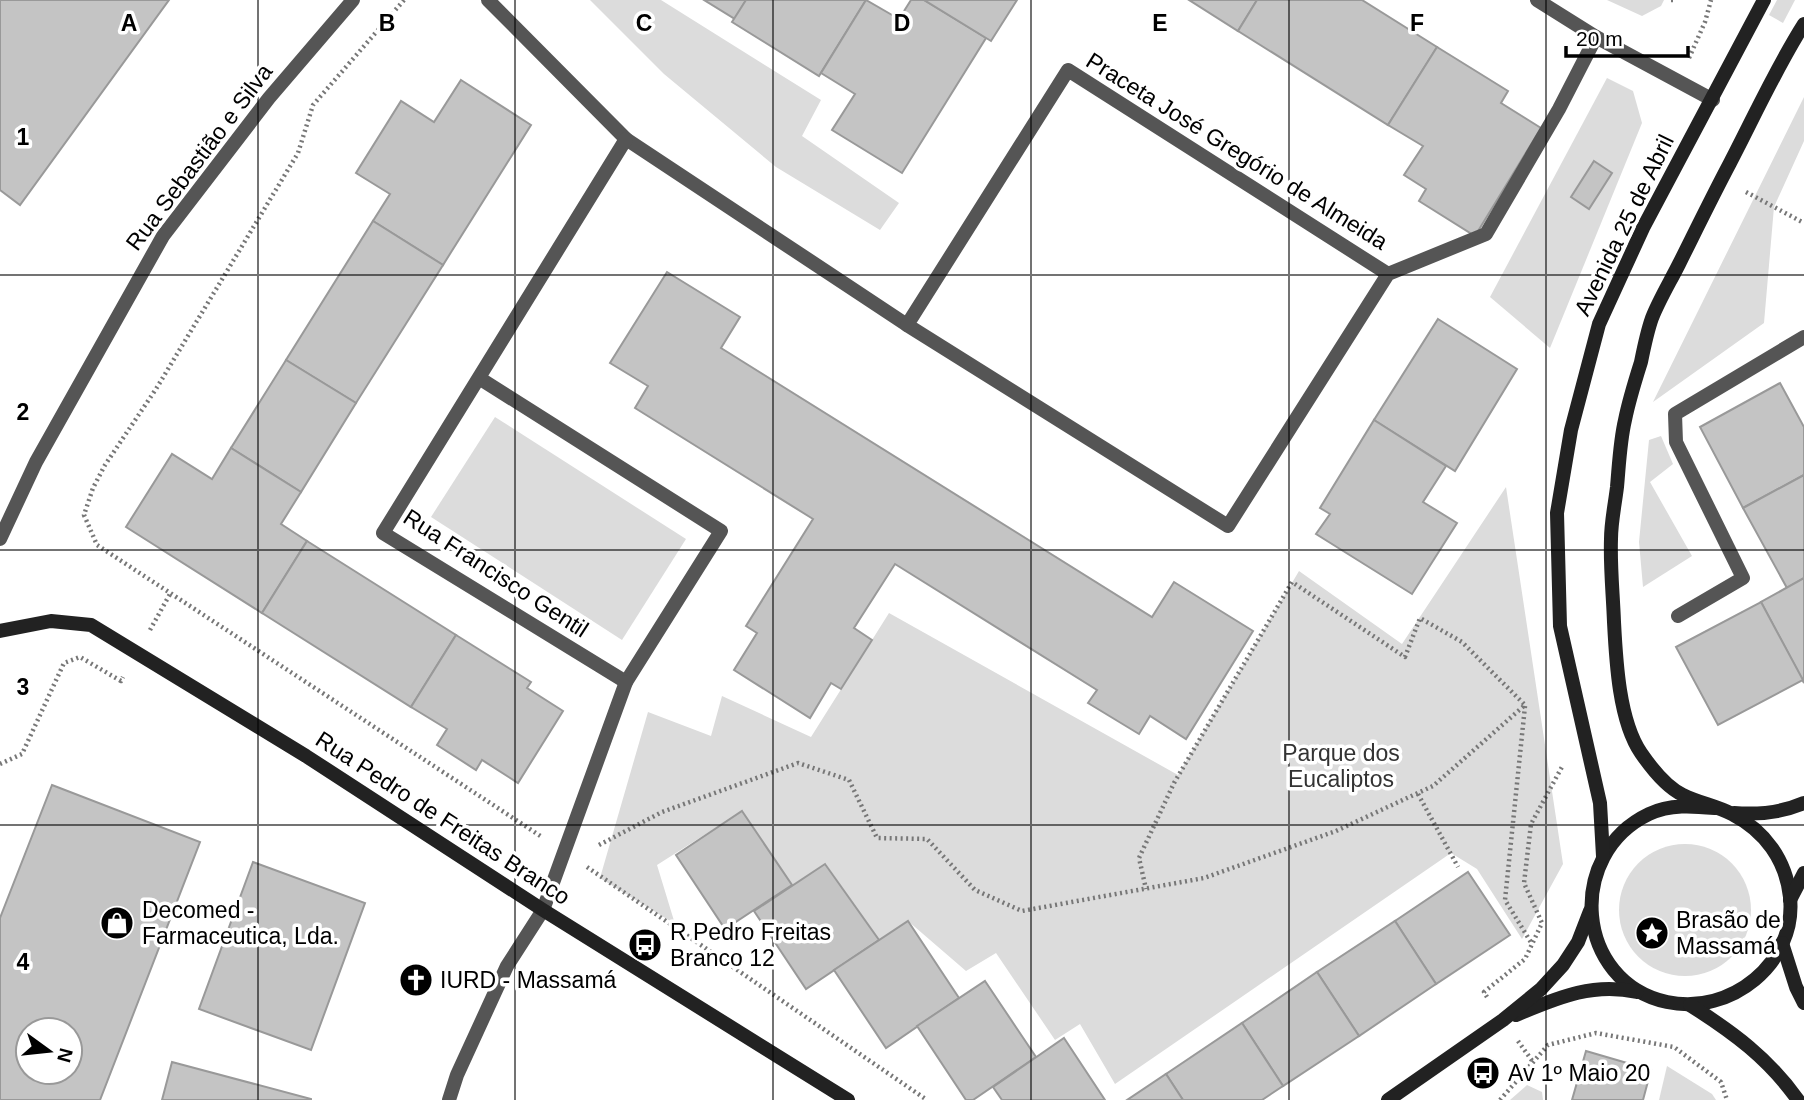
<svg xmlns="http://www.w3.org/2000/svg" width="1804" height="1100" font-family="Arial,sans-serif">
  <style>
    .green { fill: #dcdcdc }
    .building { fill: #c4c4c4; stroke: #999; stroke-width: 2; fill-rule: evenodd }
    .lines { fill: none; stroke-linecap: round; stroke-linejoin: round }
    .path { stroke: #777; stroke-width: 4.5; stroke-dasharray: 2 3.5; stroke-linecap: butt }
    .lane { stroke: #555; stroke-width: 14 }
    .street { stroke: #555; stroke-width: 14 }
    .secondary { stroke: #222; stroke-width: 14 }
    .grid { fill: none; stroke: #000; stroke-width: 2; stroke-opacity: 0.55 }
    .labels { text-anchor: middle; stroke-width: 7; stroke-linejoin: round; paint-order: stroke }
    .street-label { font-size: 23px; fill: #000; stroke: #fff }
    .park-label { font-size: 23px; fill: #333; stroke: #fff }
    .poi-label { font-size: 23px; fill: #000; stroke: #fff; text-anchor: start }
    .grid-label { font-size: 23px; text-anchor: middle; font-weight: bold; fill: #000; stroke: #fff; stroke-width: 7; stroke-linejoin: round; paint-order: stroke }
  </style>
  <rect width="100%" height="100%" fill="#fff"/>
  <!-- green -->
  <g class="green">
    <path d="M590 0H661L821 100 802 136 899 203 880 230 776 167 664 74Z"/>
    <path d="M1607 0H1664L1661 6 1642 16Z"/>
    <path d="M1777 0H1795L1783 23 1769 15Z"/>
    <path d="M1607 78 1633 91 1642 123 1550 348 1490 297Z"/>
    <path d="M1804 97V141L1774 207 1764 323 1653 402Z"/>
    <path d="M495 417 686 539 622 640 431 517Z"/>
    <path d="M1661 436 1673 464 1650 482 1692 556 1643 587 1639 542 1649 440Z"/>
    <path d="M1506 487 1563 864 1522 939 1477 869 1451 853 1115 1084 1080 1024 1055 1040 996 953 966 971 908 921 879 940 826 864 792 885 742 811 657 865 675 924 600 878 648 712 711 736 722 696 811 737 889 613 1178 775 1299 571 1402 644Z"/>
    <circle cx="1685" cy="910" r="66"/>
    <path d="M1667 1066 1712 1094 1716 1100H1659Z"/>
    <path d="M1527 1085 1542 1092 1543 1100H1510Z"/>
  </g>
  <!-- building -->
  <g class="building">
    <path d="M0 0H169L20 205 0 190Z"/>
    <path d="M704 0H746L735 19Z"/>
    <path d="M746 0H866L819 76 732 22Z"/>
    <path d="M866 0 899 19 911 0H924L986 38 902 173 832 130 855 94 821 73Z"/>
    <path d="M924 0H1017L991 41Z"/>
    <path d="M1189 0H1257L1238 31Z"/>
    <path d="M1257 0H1362L1437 47 1388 125 1238 31Z"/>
    <path d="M1437 47 1508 91 1501 103 1541 128 1475 236 1419 201 1426 189 1404 175 1423 146 1388 125Z"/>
    <path d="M461 80 531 125 443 265 373 221 390 194 356 173 401 101 434 122Z"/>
    <path d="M1594 161 1612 173 1589 209 1571 197Z"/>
    <path d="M373 221 443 265 356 403 286 360Z"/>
    <path d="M667 272 740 317 721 348 1152 617 1174 582 1253 631 1186 739 1150 716 1139 734 1088 703 1097 690 895 564 854 628 872 640 841 689 831 683 810 718 734 670 757 633 746 626 813 519 635 408 648 386 610 363Z"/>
    <path d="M1438 319 1517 369 1455 471 1374 420Z"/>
    <path d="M286 360 356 403 301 492 231 448Z"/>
    <path d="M1780 383 1804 427V475L1743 508 1700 427Z"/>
    <path d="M1374 420 1446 466 1423 502 1457 523 1412 594 1316 534 1330 514 1320 508Z"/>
    <path d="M231 448 301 492 281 524 307 541 262 613 126 527 172 454 212 479Z"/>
    <path d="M1804 475V578L1787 588 1743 508Z"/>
    <path d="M307 541 456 635 411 707 262 613Z"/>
    <path d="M1804 578V683L1761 602Z"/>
    <path d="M1761 602 1803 680 1718 725 1676 647Z"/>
    <path d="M456 635 531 682 527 688 563 711 518 783 482 760 476 770 437 745 447 729 411 707Z"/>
    <path d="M52 785 200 842 100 1100H0V918ZM28 1030H70V1072H28Z"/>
    <path d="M742 811 792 885 725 929 676 855Z"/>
    <path d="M253 862 365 903 311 1050 199 1009Z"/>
    <path d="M825 864 879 940 806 989 754 911Z"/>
    <path d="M1468 872 1510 935 1436 984 1395 921Z"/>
    <path d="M908 921 959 998 886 1048 834 970Z"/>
    <path d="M1395 921 1436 984 1359 1036 1317 972Z"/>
    <path d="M1317 972 1359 1036 1283 1086 1242 1023Z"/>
    <path d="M985 981 1036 1057 973 1100H966L917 1026Z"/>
    <path d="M1242 1023 1283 1086 1262 1100H1183L1166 1074Z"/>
    <path d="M1064 1038 1105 1100H1002L993 1087Z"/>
    <path d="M1586 1051 1651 1070 1643 1100H1572Z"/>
    <path d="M172 1062 311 1099V1100H162Z"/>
    <path d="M1166 1074 1183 1100H1127Z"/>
  </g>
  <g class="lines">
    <!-- path -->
    <g class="path">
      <path d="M404 0 313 105 298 153 156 389 105 465 93 488 84 515 97 545 542 837"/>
      <path d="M1671 0H1675"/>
      <path d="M1689 58 1705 22 1711 0"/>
      <path d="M1746 192 1804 223"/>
      <path d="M150 630 170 594"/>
      <path d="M1525 706 1505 900 1532 944"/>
      <path d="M0 764 22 754 64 663 80 657 121 681 123 677"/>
      <path d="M1418 794 1458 867"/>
      <path d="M599 845 662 812 798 763 849 780 877 838 927 839 975 890 1022 911 1204 878 1336 831 1433 786 1525 705 1462 642 1420 618 1405 657 1292 582 1174 783 1139 858 1146 889"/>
      <path d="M587 867 927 1100"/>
      <path d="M1487 997 1484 992 1525 959 1542 923 1524 883 1531 824 1563 765"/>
      <path d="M1518 1041 1533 1062"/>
      <path d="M1500 1100 1548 1045 1596 1033 1674 1047 1721 1082 1727 1100"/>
    </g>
    <!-- lane -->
    <path class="lane" d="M1678 616 1743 578 1676 442 1675 414 1804 337"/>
    <!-- street -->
    <g class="street">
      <path d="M488 0 626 139 907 325"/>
      <path d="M1537 0 1596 37 1713 100"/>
      <path d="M1388 274 1228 526 907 325 1068 70 1388 274 1486 234 1559 109 1596 37"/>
      <path d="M479 378 721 531 626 682 383 533 626 139"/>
      <path d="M0 539 36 462 163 236 269 98 353 0"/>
      <path d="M449 1100 457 1075 507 966 543 910 626 682"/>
    </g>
    <!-- secondary -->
    <g class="secondary">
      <path d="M0 631 51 621 91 625 306 756 543 910 848 1100"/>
      <path d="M1715 808C1693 806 1670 804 1649 814 1565 854 1575 982 1667 1002 1730 1016 1797 963 1790 897 1786 860 1765 831 1732 814 1717 806 1699 803 1683 795 1666 787 1652 769 1641 753 1619 721 1616 661 1614 622 1613 594 1610 567 1611 539 1611 522 1615 504 1617 487 1619 465 1620 441 1625 420 1629 400 1635 381 1641 362 1644 347 1647 332 1652 318 1659 300 1670 282 1679 264 1696 230 1712 197 1730 163 1754 117 1776 68 1804 24"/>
      <path d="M1734 813C1759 815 1781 813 1804 803"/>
      <path d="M1603 856 1600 803 1560 626 1557 513 1571 430 1599 324 1643 228 1764 0"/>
      <path d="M1790 900 1804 873"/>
      <path d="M1782 943 1796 987 1804 1003"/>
      <path d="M1690 1005C1734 1033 1768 1058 1798 1100"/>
      <path d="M1516 1015C1557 998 1592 982 1637 992"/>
      <path d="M1388 1100 1503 1020 1541 989 1563 965 1578 942 1590 911"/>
    </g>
  </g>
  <!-- grid -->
  <path class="grid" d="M258 0V1100M515 0V1100M773 0V1100M1031 0V1100M1289 0V1100M1546 0V1100M0 275H1804M0 550H1804M0 825H1804"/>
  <!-- icons -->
  <defs>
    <symbol id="shop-disc" viewBox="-11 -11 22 22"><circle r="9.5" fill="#000" stroke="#fff"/><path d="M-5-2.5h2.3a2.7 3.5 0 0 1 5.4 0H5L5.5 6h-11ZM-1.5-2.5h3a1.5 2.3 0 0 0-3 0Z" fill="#fff"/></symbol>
    <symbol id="sight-disc" viewBox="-11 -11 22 22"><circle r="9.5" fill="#000" stroke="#fff"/><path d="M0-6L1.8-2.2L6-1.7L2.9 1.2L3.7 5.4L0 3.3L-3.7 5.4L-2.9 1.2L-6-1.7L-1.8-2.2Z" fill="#fff"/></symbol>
    <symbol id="bus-disc" viewBox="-11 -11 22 22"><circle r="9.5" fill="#000" stroke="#fff"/><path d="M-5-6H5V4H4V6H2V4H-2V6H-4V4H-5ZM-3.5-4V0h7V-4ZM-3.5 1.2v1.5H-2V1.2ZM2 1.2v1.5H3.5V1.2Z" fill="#fff"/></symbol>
    <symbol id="church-disc" viewBox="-11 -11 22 22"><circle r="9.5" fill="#000" stroke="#fff"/><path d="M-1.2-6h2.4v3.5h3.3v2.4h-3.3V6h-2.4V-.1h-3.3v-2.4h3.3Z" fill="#fff"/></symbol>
  </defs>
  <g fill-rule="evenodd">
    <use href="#shop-disc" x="98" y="904" width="38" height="38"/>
    <use href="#sight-disc" x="1633" y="914" width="38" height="38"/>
    <use href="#bus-disc" x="626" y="926" width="38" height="38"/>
    <use href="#church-disc" x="397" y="961" width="38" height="38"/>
    <use href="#bus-disc" x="1464" y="1054" width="38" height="38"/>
  </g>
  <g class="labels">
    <!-- street labels -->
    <g class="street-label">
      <text transform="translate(1237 151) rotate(32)" y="8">Praceta José Gregório de Almeida</text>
      <text transform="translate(199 157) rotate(-53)" y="8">Rua Sebastião e Silva</text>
      <text transform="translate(1624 225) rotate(-64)" y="8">Avenida 25 de Abril</text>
      <text transform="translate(496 573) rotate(33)" y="8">Rua Francisco Gentil</text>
      <text transform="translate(443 818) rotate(33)" y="8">Rua Pedro de Freitas Branco</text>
    </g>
    <!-- park labels -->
    <g class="park-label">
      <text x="1341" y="761">Parque dos<tspan x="1341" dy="26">Eucaliptos</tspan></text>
    </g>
    <!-- poi labels -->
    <g class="poi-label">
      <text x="142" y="918">Decomed -<tspan x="142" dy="26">Farmaceutica, Lda.</tspan></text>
      <text x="1676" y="928">Brasão de<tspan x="1676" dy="26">Massamá</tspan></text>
      <text x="670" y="940">R Pedro Freitas<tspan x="670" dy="26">Branco 12</tspan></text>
      <text x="440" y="988">IURD - Massamá</text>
      <text x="1508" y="1081">Av 1º Maio 20</text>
    </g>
  </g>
  <g class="grid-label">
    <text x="129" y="31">A</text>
    <text x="387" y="31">B</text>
    <text x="644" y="31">C</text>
    <text x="902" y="31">D</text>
    <text x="1160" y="31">E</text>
    <text x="1417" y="31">F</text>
    <text x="23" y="145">1</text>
    <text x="23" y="420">2</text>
    <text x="23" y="695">3</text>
    <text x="23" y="970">4</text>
  </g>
  <!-- north arrow -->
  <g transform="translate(49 1051) rotate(105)"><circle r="33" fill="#ffffff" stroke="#999999" stroke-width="2"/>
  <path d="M0-5L12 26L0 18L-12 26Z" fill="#000000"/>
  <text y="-10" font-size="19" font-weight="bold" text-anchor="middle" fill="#000000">N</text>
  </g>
  <!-- scale -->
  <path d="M1566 46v10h122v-10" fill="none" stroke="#000000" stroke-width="3.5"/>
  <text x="1576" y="46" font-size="21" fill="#000000" stroke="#ffffff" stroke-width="5" paint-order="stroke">20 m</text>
</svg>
